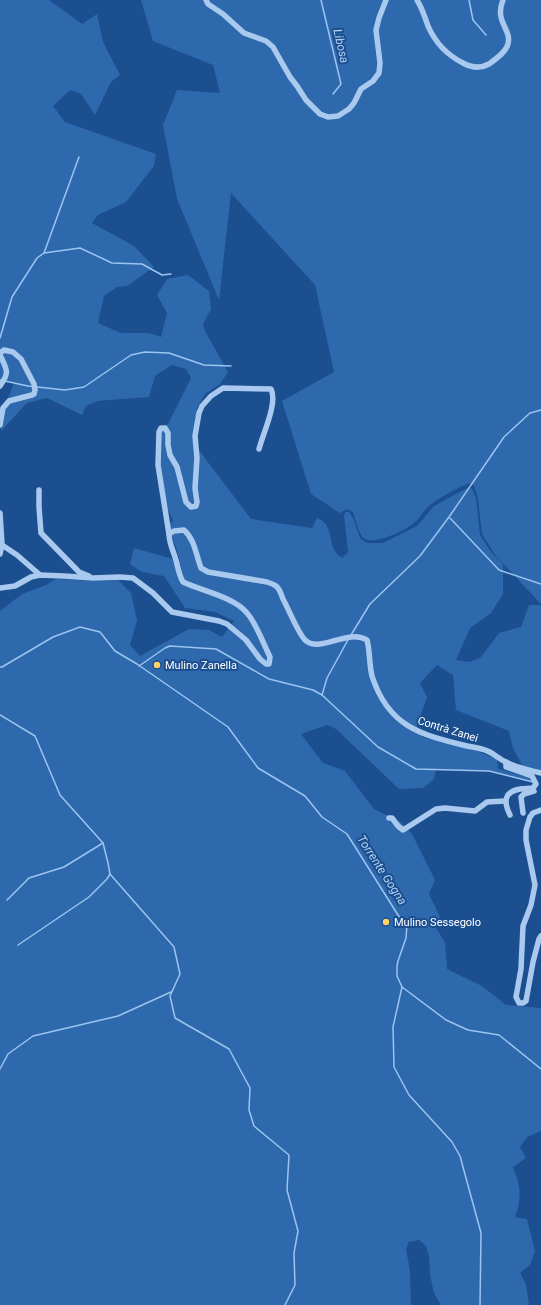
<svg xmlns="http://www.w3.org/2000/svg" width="541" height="1305" font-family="Roboto,sans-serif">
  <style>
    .green { fill: #2e69ad }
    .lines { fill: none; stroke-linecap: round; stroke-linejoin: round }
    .stream { stroke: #9cc4f0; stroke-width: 1.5 }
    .minor { stroke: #a9c9ee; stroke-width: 5.5 }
    .poi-dot { fill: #ffd166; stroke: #1b4f8f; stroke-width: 1.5 }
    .labels { text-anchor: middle; stroke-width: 4; stroke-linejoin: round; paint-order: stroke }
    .poi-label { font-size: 11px; fill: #fff; stroke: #1b4f8f; text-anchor: start }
    .street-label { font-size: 11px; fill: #fff; stroke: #1b4f8f }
    .water-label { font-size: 12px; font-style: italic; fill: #b5d3f5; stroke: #1b4f8f }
  </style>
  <rect width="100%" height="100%" fill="#1b4f8f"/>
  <!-- green -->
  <g class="green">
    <path d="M0 0H49L82 24 97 14 103 42 120 75 111 82 95 115 81 94 70 90 53 106 65 122 156 154 154 166 126 202 98 215 92 223 134 246 154 267 127 286 117 287 104 296 98 323 121 333H149L161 337 167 313 157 295 167 279 188 275 209 291 211 309 203 324 205 331 228 372 220 384 205 394 197 408 195 445 251 519 312 528 317 518C333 524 328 539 335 551 336 554 340 556 342 558L348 552 344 515 346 512H349L353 518 360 538 367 543H383L417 526 434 506 469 487 472 489 476 498 480 535 491 552 503 564V594L491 613 470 628 456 660 470 662 481 657 499 633 521 627 529 605H539L541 606V771L523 767 513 748 509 731 456 710 453 675 437 665 420 683 427 697 417 726 422 737 474 750 497 759 498 769 523 776 531 773 532 782 489 771 436 770 434 779 423 788 399 789 336 729 327 725 301 734 323 763 345 771 374 809 401 822 412 834 435 880 429 894 442 921 436 928 445 942 447 969 482 986 506 1005 541 1008V1131L527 1137 520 1147 526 1158 513 1167C521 1187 522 1197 515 1217L527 1219 535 1251 530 1265 520 1273 526 1284 529 1305H441L434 1293 430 1275 429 1256 426 1246 419 1240 409 1242 406 1249 410 1271 411 1305H0V611L22 594 46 585 56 579 91 581 118 580 131 593 137 620 130 645 140 656 189 629 209 630 222 637 234 621 215 612 185 608 164 576 142 572 130 564 134 548 180 561 169 526 173 520 166 506 160 466V428L168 424 191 378 186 369 172 365 155 376 149 397 97 401 86 406 82 415 47 398 27 403 1 431 3 410 14 383 0 380Z"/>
    <path d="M141 0H541V604L496 556 482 534 478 498 474 486 469 483C456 489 441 496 429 506 424 510 421 517 415 522 407 530 375 545 365 539 359 536 355 518 353 512L347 509 340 513 311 494 282 401 334 372 315 285 231 193 219 300 177 199 163 125 177 90 220 93 213 65 153 41Z"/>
  </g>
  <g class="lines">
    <!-- stream -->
    <g class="stream">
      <path d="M321 0 341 84 333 94"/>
      <path d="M469 0 473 20 486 35"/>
      <path d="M44 253 79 157"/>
      <path d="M0 338 12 297 37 258 44 253 80 248 112 263 142 264 162 275 171 274"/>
      <path d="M0 380 28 386 65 390 84 387 131 355 145 352 169 353 204 365 231 366"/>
      <path d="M450 518 499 570 541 584"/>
      <path d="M351 635 370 604 420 556 449 517 504 437 530 413 541 410"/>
      <path d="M139 666 165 648 170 646 216 649 269 679 313 690 322 695 378 747 416 769 489 771 533 782"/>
      <path d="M0 667H2L53 637 80 627 100 632 115 651 137 664 228 727 258 768 305 796 322 817 347 834 398 915 407 925 406 938 398 961 397 966V976L402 987"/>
      <path d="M322 695 327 678 349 638"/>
      <path d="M0 715 35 736 60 795 103 843 108 863 110 874 174 947 180 974 170 996 175 1018 229 1049 250 1088 249 1110 254 1126 289 1155 287 1190 298 1231 294 1253 295 1285 285 1305"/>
      <path d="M7 900 29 878 64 867 103 843"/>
      <path d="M18 945 89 897 107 879 110 874"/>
      <path d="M402 987 393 1027 394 1067 409 1095 452 1142 460 1156 481 1233 480 1305"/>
      <path d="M402 987 446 1020 468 1030 499 1035 541 1069"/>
      <path d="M0 1069 8 1054 33 1036 118 1016 171 992"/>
    </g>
    <!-- minor -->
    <g class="minor">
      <path d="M206 0 208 4 223 14 244 33 266 41 273 47 290 77 297 86 306 100 320 114 328 117 338 116 349 109 354 103 361 89 373 81 379 73 380 63 376 30 379 18 386 0"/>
      <path d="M417 0C422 8 425 17 428 26 435 42 447 55 463 63 472 68 480 69 489 64 496 59 506 52 508 44 512 29 494 22 503 0"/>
      <path d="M0 386C10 372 7 370 0 355V353L4 350 13 352 21 359 34 384 35 390 34 394 32 395 9 401 3 408 0 425"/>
      <path d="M39 490V507L41 533 79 572 89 576"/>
      <path d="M0 513 2 545 0 554"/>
      <path d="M169 534 174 531 184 530C195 540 196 555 201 568L208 572 267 582C270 583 273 584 276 586 280 589 281 594 283 599 288 608 298 633 305 640 320 654 347 628 367 640 370 651 369 664 372 676 388 726 420 735 467 746 473 747 479 748 485 750 492 752 499 759 506 762 517 768 529 770 541 773"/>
      <path d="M2 545 17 555 40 575"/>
      <path d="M0 588 15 586 31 577 40 575 64 576 93 578 120 577 133 578 153 593 172 612 219 621 227 624 246 640 260 659 266 664H269L270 657C264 645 256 623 247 613 234 597 202 591 183 582 179 575 178 568 176 560 173 550 169 543 169 534L158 465 159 432 161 428H165L168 433V445L170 455 177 467 186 502 191 507 196 506 197 502 195 488 197 458 195 436 199 413 202 406 211 396 223 388 271 389C278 403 263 433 259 449"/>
      <path d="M506 762V767L532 776 536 784 533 788C529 789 525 788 520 789 503 792 504 803 510 815"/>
      <path d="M541 810 533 813 530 817 526 830V840L535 885 531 905 523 926 521 969 516 997 519 1003H523L526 1001 533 962 539 939 541 936"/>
      <path d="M523 813 521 797 524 794 534 791"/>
      <path d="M389 818H392L398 826 403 830 436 809 445 808 475 811 487 802 505 801"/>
    </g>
  </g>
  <!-- markers -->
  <g class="poi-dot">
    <circle cx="157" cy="665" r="4"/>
    <circle cx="386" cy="922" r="4"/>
  </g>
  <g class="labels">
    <!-- poi labels -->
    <g class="poi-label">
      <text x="165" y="669">Mulino Zanella</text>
      <text x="394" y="926">Mulino Sessegolo</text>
    </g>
    <!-- street labels -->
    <g class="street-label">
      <text transform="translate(448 729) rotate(17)" y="4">Contrà Zanei</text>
    </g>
    <!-- water labels -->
    <g class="water-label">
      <text transform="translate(341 46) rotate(77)" y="4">Libosa</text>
      <text transform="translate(382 870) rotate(57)" y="4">Torrente Gogna</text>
    </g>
  </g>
</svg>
